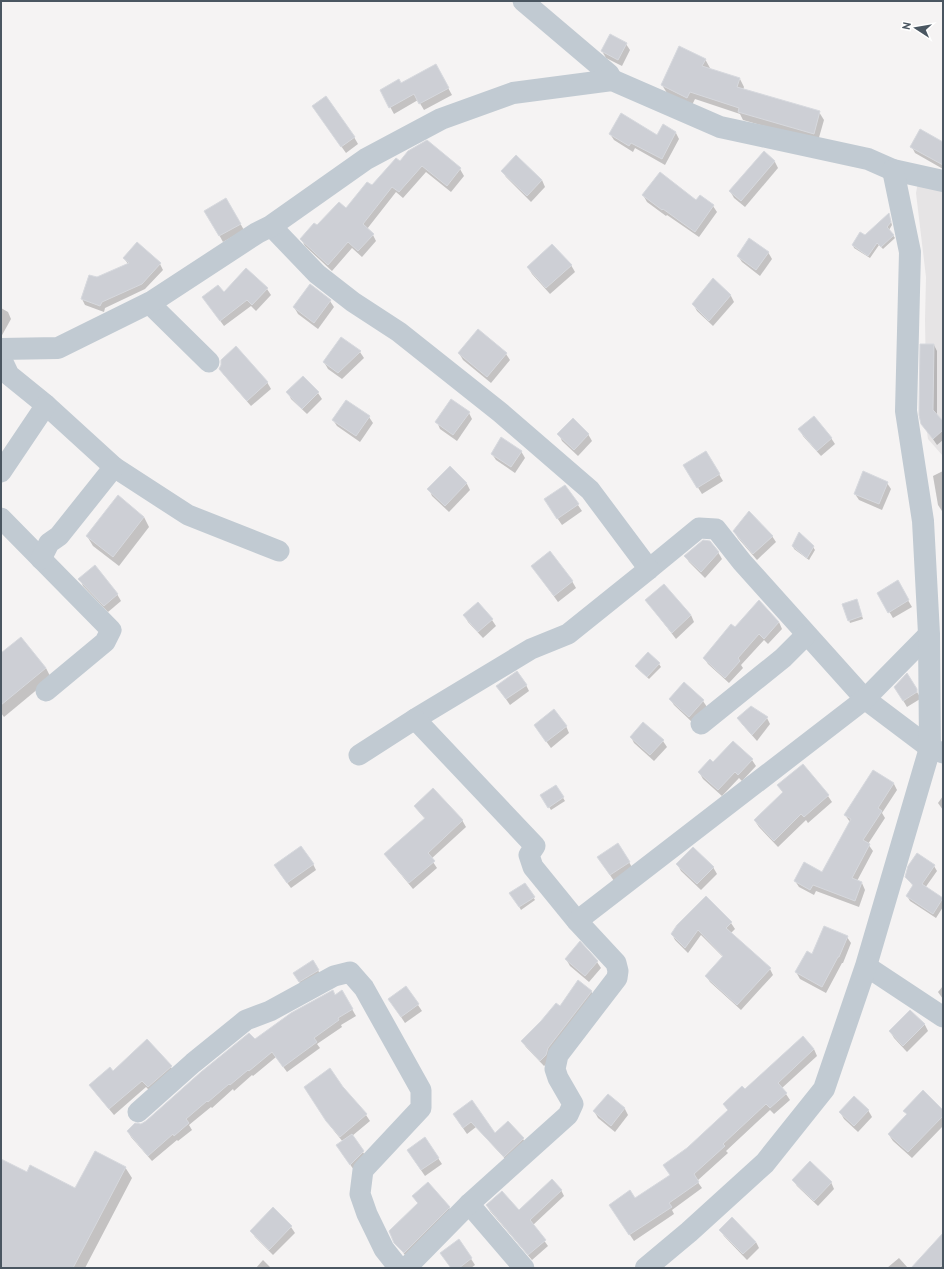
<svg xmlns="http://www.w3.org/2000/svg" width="944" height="1269" font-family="'PT Sans',sans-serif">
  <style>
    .education { fill: #e6e4e5 }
    .shadow { fill: #0003 }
    .building { fill: #cdcfd5; stroke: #d7d9de }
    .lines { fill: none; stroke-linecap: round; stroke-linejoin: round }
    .minor { stroke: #c1cad2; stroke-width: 21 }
    .tertiary { stroke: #c1cad2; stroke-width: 22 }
  </style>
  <rect width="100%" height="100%" fill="#f5f3f3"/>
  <!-- education -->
  <path class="education" d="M918 182 943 187V456L928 439 925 418 926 379 925 320 926 277 916 193Z"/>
  <!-- shadow -->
  <g class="shadow">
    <path d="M626 44 630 50 622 66 606 58 602 51Z"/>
    <path d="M705 59 710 68 709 69 740 79 744 87 743 90 819 112 824 120 818 141 743 120 740 114 695 99 692 105 667 93 662 85Z"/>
    <path d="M436 66 452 95 424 110 418 100 394 114 381 90 401 85Z"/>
    <path d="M313 107 354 137 358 144 346 153Z"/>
    <path d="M663 125 676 133 679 139 665 165 635 148 633 152 614 140 610 134 657 136Z"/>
    <path d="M943 143V169L915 153 912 147Z"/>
    <path d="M764 152 775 162 778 168 745 207 734 198 730 191Z"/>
    <path d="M400 163 460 169 464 176 451 192 426 172 403 198 396 192 367 229 373 235 376 241 362 257 352 248 332 271 305 246 301 239 317 227 346 210Z"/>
    <path d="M502 171 542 180 545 187 531 202 506 177Z"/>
    <path d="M643 195 696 202 713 206 717 212 699 237 667 215 666 216 647 202Z"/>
    <path d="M226 199 244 230 223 242 206 211Z"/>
    <path d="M889 215 892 225 889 230 895 238 883 249 879 245 870 258 854 248 853 245 865 237Z"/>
    <path d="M768 252 772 259 760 276 742 262 738 256Z"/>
    <path d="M124 258 160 264 163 270 145 289 105 308 104 312 85 305 82 299 97 279 128 264Z"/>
    <path d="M571 265 575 272 550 294 532 274 528 267Z"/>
    <path d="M246 269 267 289 271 295 256 311 251 306 224 326 207 303 224 294Z"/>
    <path d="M713 280 731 296 734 302 713 326 697 311 693 304Z"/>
    <path d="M311 286 330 301 334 307 318 329 298 314 294 307Z"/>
    <path d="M1 308 8 312 11 319 1 337Z"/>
    <path d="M934 345 937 351V415L943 423V440L937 445 922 423Z"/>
    <path d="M360 352 364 358 342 379 328 369 324 362Z"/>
    <path d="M459 353 506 354 510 360 491 383 463 360Z"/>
    <path d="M222 365 267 382 271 389 251 406 224 375 220 369Z"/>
    <path d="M288 392 318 393 322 399 307 414 291 399Z"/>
    <path d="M469 413 472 419 457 441 440 429 437 422Z"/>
    <path d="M369 417 373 423 360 442 337 426 333 420Z"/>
    <path d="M800 429 831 438 835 444 821 456 803 436Z"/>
    <path d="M559 434H588L592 441 578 456 562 441Z"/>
    <path d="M521 451 525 458 515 473 496 460 492 454Z"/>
    <path d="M706 452 723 481 702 494 684 465Z"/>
    <path d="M450 467 467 484 470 490 449 512 432 496 429 489Z"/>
    <path d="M943 471V510L942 511 938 505 933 476Z"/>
    <path d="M887 483 891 489 882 510 859 500 855 494Z"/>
    <path d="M565 486 582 511 562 525 549 506Z"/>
    <path d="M144 517 149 527 119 566 93 546 87 536Z"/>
    <path d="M734 531 772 536 776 542 757 560 738 538Z"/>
    <path d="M793 546 813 547 815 550 809 560 794 549Z"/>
    <path d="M718 552 722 559 705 578 689 562 685 556Z"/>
    <path d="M532 566 572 581 576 588 558 602Z"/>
    <path d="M80 579 117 594 121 601 108 612 83 586Z"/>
    <path d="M897 582 912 607 893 618 878 593Z"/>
    <path d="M663 585 691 615 694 622 676 639 646 600Z"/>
    <path d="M858 603 863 619 850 623 849 620Z"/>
    <path d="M465 616 492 620 496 626 483 638 468 622Z"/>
    <path d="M779 622 782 629 768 644 764 640 741 665 743 668 729 683 708 664 704 658 735 629Z"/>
    <path d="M1 655 46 668 51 678 4 717 1 713Z"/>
    <path d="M659 664 661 667 649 679 638 669Z"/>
    <path d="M907 675 920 697V699L907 707 895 687Z"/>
    <path d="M684 683 703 701 707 707 693 723 674 705 670 699Z"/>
    <path d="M526 685 529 691 510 705 501 692Z"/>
    <path d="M739 718H767L770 724 757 741 742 724Z"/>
    <path d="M535 726H566L569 733 551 748Z"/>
    <path d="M631 737 663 741 667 747 654 761 634 743Z"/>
    <path d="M752 760 756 766 742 781 739 778 722 796 703 779 699 772 714 764Z"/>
    <path d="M803 765 828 796 832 802 808 823 806 820 778 847 759 827 755 821 783 793 778 785Z"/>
    <path d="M874 771 894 784 897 790 882 813 885 818 868 844 873 851 857 881 862 883 865 890 859 907 816 891 814 895 799 887 795 881 823 873 850 822 845 815Z"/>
    <path d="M556 786 565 801 551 810 541 795Z"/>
    <path d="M943 796V810L938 803Z"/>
    <path d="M415 807 462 820 466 827 431 859 437 868 413 889 389 860 385 854 425 819Z"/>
    <path d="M629 862 633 869 614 881 602 863Z"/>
    <path d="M313 864 316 870 291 888 279 872Z"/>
    <path d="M677 864 713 867 717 874 701 890 681 871Z"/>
    <path d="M934 866 937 871 925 888 943 900V907L936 918 910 901 907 896 913 886 906 877Z"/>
    <path d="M525 884 535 900 521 910 511 893Z"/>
    <path d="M706 898 731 923 735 929 731 933 770 969 773 975 741 1010 710 982 706 976 723 957 701 935 688 953 675 940 672 934Z"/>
    <path d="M847 937 851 943 843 963H842L826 993 800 979 796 972 812 955Z"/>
    <path d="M566 959 597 962 601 968 589 982 570 966Z"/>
    <path d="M313 962 322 977 303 988 298 980Z"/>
    <path d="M943 986V999L938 992Z"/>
    <path d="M591 991 595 998 549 1062 544 1066 526 1047 522 1041 560 1008Z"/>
    <path d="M342 992 356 1016 341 1025 342 1027 317 1044 320 1048 287 1072 276 1057 253 1076 252 1075 234 1091 233 1089 212 1108 211 1107 189 1125 192 1130 178 1141 177 1140 152 1161 131 1137 128 1131 147 1122 254 1041Z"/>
    <path d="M393 1005H418L422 1011 405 1023Z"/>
    <path d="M910 1011 925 1025 928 1031 907 1052 894 1038 890 1031Z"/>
    <path d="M803 1038 814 1049 817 1056 782 1088 790 1100 774 1114 770 1110 726 1151 728 1153 697 1181 702 1188 672 1210 674 1214 634 1241 614 1211 635 1200 670 1176 688 1149 728 1111 724 1104 744 1090Z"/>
    <path d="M171 1067 174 1073 152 1093 146 1087 114 1115 94 1091 90 1085 113 1072Z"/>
    <path d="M343 1087 366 1115 370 1121 352 1136 367 1158 354 1170 341 1152 343 1142 331 1127 305 1088Z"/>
    <path d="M608 1095 625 1109 628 1115 615 1132 598 1118 594 1111Z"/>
    <path d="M472 1102 495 1134 508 1122 523 1139 527 1145 508 1162 476 1127 467 1134 458 1121Z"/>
    <path d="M868 1110 872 1117 858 1132 844 1119 840 1112Z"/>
    <path d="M905 1111 943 1112V1126L912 1158 893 1141 889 1135 907 1115Z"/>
    <path d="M412 1157 438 1158 442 1164 425 1176Z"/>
    <path d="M1 1161 27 1174 76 1189 125 1167 132 1178 85 1268H1Z"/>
    <path d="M793 1180 831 1182 834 1189 818 1206 797 1186Z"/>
    <path d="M561 1190 564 1196 533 1225 548 1246 532 1260 490 1211 487 1205 519 1211Z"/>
    <path d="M413 1196 449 1207 452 1214 408 1259 395 1242 418 1204Z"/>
    <path d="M273 1209 291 1227 295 1233 273 1255 255 1237 251 1231Z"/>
    <path d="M720 1230 756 1242 759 1248 747 1260 724 1236Z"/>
    <path d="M459 1240 475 1265 471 1268H451L445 1259Z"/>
    <path d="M943 1243V1268H912Z"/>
    <path d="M899 1258 908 1268H887Z"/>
    <path d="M263 1260 271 1268H256Z"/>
  </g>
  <!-- building -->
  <g class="building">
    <path d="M610 34 627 43 618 60 601 51Z"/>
    <path d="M679 46 706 59 702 66 740 78 737 87 820 111 814 134 738 112 739 108 690 92 687 98 661 85Z"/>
    <path d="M436 64 449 88 419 104 414 94 389 108 380 90 399 79 401 83Z"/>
    <path d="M326 96 355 137 341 147 312 106Z"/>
    <path d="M621 113 657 135 663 124 676 132 662 159 631 143 629 146 609 134Z"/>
    <path d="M920 129 943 142V165L910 147Z"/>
    <path d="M427 140 461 168 447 186 422 166 399 192 392 187 363 224 374 234 358 251 348 242 328 265 300 239 314 223 317 225 339 202 346 208 367 182 372 185 396 158 400 161 408 151Z"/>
    <path d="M764 151 775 161 741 201 729 191Z"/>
    <path d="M516 155 542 180 527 196 501 171Z"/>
    <path d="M660 172 696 200 700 195 714 205 695 232 663 209 662 210 642 195Z"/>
    <path d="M226 198 241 224 219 236 204 211Z"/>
    <path d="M889 213 891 222 887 227 894 235 881 247 877 243 868 256 852 245 860 232 865 235Z"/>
    <path d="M749 238 769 252 756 270 737 256Z"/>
    <path d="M137 242 161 263 142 284 102 302 100 306 81 299 89 275 97 277 129 263 123 258Z"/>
    <path d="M552 244 572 265 546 288 527 267Z"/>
    <path d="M246 268 268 288 252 305 247 300 220 321 202 297 218 285 224 292Z"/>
    <path d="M713 278 731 295 709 321 692 304Z"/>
    <path d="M310 284 331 300 314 323 293 307Z"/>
    <path d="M478 329 507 353 487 377 458 353Z"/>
    <path d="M341 337 361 351 338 373 323 362Z"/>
    <path d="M920 344H934L933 410 943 421V430L933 439 921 424 919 415Z"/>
    <path d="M236 346 268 382 247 401 219 369 221 365V360Z"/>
    <path d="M303 376 319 392 302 409 286 392Z"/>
    <path d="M451 399 470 412 453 435 435 422Z"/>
    <path d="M346 400 370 416 356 436 332 420Z"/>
    <path d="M814 416 832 438 817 451 798 429Z"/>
    <path d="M573 418 589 434 574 450 557 434Z"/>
    <path d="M501 437 522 451 511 467 491 454Z"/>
    <path d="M706 451 720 474 697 488 683 465Z"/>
    <path d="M450 466 467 483 445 506 427 489Z"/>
    <path d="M863 471 888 482 879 504 854 494Z"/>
    <path d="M565 485 579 504 557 519 544 499Z"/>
    <path d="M118 495 144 517 113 557 86 536Z"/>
    <path d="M749 511 773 536 753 554 733 531Z"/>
    <path d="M799 532 814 546 807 558 792 546Z"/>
    <path d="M703 540 710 541 719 552 701 572 684 556Z"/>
    <path d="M550 551 573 581 554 596 531 566Z"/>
    <path d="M95 565 118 594 104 606 78 579Z"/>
    <path d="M898 580 909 600 888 613 877 593Z"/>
    <path d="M664 584 691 615 672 633 645 600Z"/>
    <path d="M857 599 862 616 848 621 842 604Z"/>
    <path d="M759 600 779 622 764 639 759 634 738 658 740 661 725 678 703 658 731 624 735 627Z"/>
    <path d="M478 602 493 619 478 632 463 615Z"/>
    <path d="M21 637 46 668 1 705V653Z"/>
    <path d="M648 652 660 663 647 677 635 666Z"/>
    <path d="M517 671 527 685 506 699 496 686Z"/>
    <path d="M907 673 917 689V692L903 701 894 687Z"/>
    <path d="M684 682 704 700 689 717 669 699Z"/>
    <path d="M751 706 768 717 752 735 737 718Z"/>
    <path d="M554 709 567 726 546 742 534 725Z"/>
    <path d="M643 722 664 740 650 755 630 737Z"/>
    <path d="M733 741 753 759 738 775 735 772 718 790 698 772 710 759 713 762Z"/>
    <path d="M803 764 829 795 804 817 801 814 774 841 754 820 783 792 777 785Z"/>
    <path d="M873 770 894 783 878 808 882 811 863 840 870 844 852 878 862 882 855 901 813 885 810 890 794 881 804 862 822 872 851 819 844 815Z"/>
    <path d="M556 785 564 797 548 808 540 795Z"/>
    <path d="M433 788 463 820 428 853 435 861 409 883 384 854 425 818 414 806Z"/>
    <path d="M618 843 630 862 610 875 597 857Z"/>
    <path d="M301 846 314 864 287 883 274 865Z"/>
    <path d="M693 847 714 867 697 884 676 864Z"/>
    <path d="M917 853 935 865 922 884 943 898 933 914 906 896 913 885 905 877 908 866Z"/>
    <path d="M525 883 535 897 519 907 509 893Z"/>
    <path d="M706 896 732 922 726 928 771 968 737 1005 705 976 723 956 698 930 685 948 671 934 677 925Z"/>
    <path d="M824 926 848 936 839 957H838L822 987 795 972 807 951 812 954Z"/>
    <path d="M580 941 598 961 585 976 565 959Z"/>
    <path d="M313 960 319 970 299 982 293 973Z"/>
    <path d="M578 980 592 991 548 1048 546 1055 540 1061 521 1041 541 1021 556 1003 560 1006Z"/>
    <path d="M406 986 419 1004 401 1017 388 999Z"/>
    <path d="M333 990 335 995 342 990 353 1009 338 1018 339 1020 314 1038 317 1042 283 1067 272 1052 249 1071 248 1070 230 1085 229 1084 208 1102 207 1101 186 1119 189 1123 174 1136 173 1134 148 1156 127 1131 135 1123 141 1124 146 1121 201 1072 249 1033 255 1039 291 1013Z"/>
    <path d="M910 1010 925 1024 903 1046 889 1031Z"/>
    <path d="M803 1036 814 1049 778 1083 787 1093 770 1108 766 1104 723 1144 725 1146 694 1174 699 1182 669 1203 672 1207 629 1235 609 1205 630 1190 635 1198 670 1175 663 1165 687 1148 728 1110 723 1104 742 1086 745 1089Z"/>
    <path d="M147 1039 172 1066 148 1087 142 1081 109 1109 89 1085 110 1067 113 1071Z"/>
    <path d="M330 1068 343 1087 367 1114 340 1137 326 1121 304 1087Z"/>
    <path d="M923 1090 943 1110V1116L908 1152 888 1134 907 1114 903 1111Z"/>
    <path d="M608 1094 625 1108 611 1126 593 1111Z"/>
    <path d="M854 1096 869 1110 854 1126 839 1112Z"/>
    <path d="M472 1100 495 1133 508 1121 524 1138 504 1157 471 1122 463 1128 453 1114Z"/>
    <path d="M352 1134 364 1151 350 1165 336 1145Z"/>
    <path d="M425 1137 439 1158 421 1170 407 1150Z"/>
    <path d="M95 1151 126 1167 73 1268H1V1159L27 1172 30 1165 75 1188Z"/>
    <path d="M810 1161 832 1182 814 1201 792 1180Z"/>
    <path d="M552 1179 562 1190 530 1220 546 1240 528 1255 486 1205 502 1191 519 1210Z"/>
    <path d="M428 1182 450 1207 404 1253 394 1243 389 1231 418 1203 412 1196Z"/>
    <path d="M273 1207 292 1226 269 1250 250 1231Z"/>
    <path d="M732 1217 756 1242 743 1254 719 1230Z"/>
    <path d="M943 1233V1264L939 1268H911Z"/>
    <path d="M459 1239 472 1258 459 1268H451L440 1253Z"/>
  </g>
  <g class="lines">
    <!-- minor -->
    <g class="minor">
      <path d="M523 1 609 74 612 80"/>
      <path d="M271 226 317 274 353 302 399 332 501 413 590 490 649 569 699 528 716 529 742 562 865 699 930 748 943 753"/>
      <path d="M149 303 209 362"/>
      <path d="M1 358 9 375 46 405 114 467 188 515 279 551"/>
      <path d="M1 472 46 405"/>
      <path d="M1 518 111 630 105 642 46 691"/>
      <path d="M41 559 49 543 59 536 114 467"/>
      <path d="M415 719 531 649 568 634 649 569"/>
      <path d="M701 724 783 658 806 635"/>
      <path d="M359 755 415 719 535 846 529 855 533 867 577 921"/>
      <path d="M866 966 943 1017"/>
      <path d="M138 1112 193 1063 246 1020 270 1011 334 976 350 972 364 988 421 1090V1108L363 1170 360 1194 367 1214 384 1249 399 1268"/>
      <path d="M469 1204 524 1268"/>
      <path d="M406 1268 469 1204 568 1115 573 1104 558 1078 555 1069 558 1055 617 978 618 971 616 963 577 921 865 699 929 634"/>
    </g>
    <!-- tertiary -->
    <g class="tertiary">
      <path d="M1 349 58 348 153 301 257 233 271 226 366 159 441 119 513 93 612 80 720 127 868 159 893 170 943 181"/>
      <path d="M646 1268 689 1232 765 1163 824 1089 866 966 930 748 929 634 923 521 906 411 910 252 893 170"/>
    </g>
  </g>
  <!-- border -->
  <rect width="944" height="1269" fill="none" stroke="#4a5661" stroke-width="4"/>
  <!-- north arrow -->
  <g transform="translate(916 28) rotate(282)" stroke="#ffffff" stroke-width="3" paint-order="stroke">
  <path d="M0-3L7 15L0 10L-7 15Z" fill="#4a5661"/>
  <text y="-6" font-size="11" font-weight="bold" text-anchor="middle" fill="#4a5661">N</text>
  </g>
</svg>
